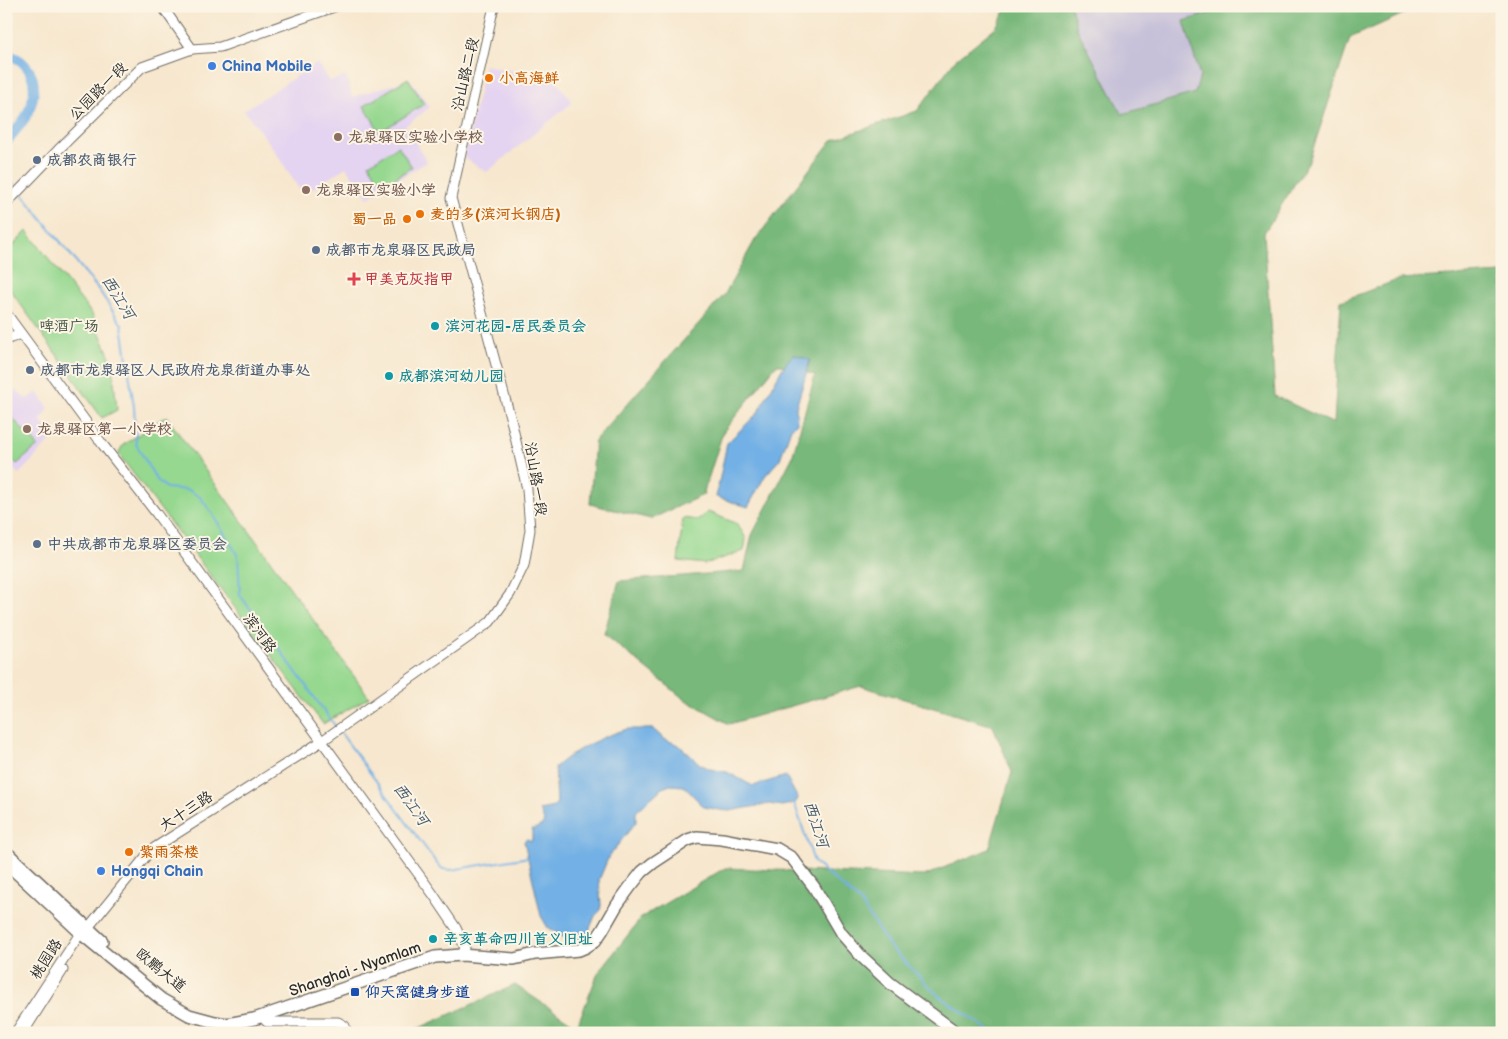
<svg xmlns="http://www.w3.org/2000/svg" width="1508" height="1039" font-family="'Balsamiq Sans','LXGW WenKai TC',sans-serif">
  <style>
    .built { fill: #e4d3f1 }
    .industrial { fill: #c6c0d9 }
    .green { fill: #96d890; stroke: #60825e }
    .forest { fill: #78b87a; stroke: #527252 }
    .water { fill: #72b0e5; stroke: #4e6e88 }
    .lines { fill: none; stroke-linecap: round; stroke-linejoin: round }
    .stream { stroke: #72b0e5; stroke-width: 2 }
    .river { stroke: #72b0e5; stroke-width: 10 }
    .secondary-casing { stroke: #726d64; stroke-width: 11 }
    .highway-casing { stroke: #726d64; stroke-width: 14 }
    .secondary { stroke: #fff; stroke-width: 9 }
    .highway { stroke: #fff; stroke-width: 11 }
    .shop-dot { fill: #3f7fe0; stroke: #fcf5e5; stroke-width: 2 }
    .food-dot { fill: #e8710a; stroke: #fcf5e5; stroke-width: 2 }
    .education-dot { fill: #8d6e63; stroke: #fcf5e5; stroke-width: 2 }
    .service-dot { fill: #5c6f8a; stroke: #fcf5e5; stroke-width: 2 }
    .health-dot { fill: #e0444e; stroke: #fcf5e5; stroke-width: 2 }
    .culture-dot { fill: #0f9aa8; stroke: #fcf5e5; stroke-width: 2 }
    .transit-dot { fill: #1a4fb4; stroke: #fcf5e5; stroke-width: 2 }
    .labels { text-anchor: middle; stroke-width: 4; stroke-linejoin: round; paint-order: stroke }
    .shop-label { font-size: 15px; font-weight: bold; fill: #366cbe; stroke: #fcf5e5; text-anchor: start }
    .street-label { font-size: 15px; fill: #2b2b2b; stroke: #fcf5e5 }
    .food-label { font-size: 15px; font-weight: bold; fill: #c56008; stroke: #fcf5e5; text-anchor: start }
    .education-label { font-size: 15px; font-weight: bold; fill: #785e54; stroke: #fcf5e5; text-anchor: start }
    .service-label { font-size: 15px; font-weight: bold; fill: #4e5e75; stroke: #fcf5e5; text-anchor: start }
    .health-label { font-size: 15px; font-weight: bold; fill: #be3a42; stroke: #fcf5e5; text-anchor: start }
    .park-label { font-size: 15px; fill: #465644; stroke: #fcf5e5 }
    .culture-label { font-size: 15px; font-weight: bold; fill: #0d838f; stroke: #fcf5e5; text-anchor: start }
    .transit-label { font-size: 15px; font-weight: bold; fill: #164399; stroke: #fcf5e5; text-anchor: start }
    .water-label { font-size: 16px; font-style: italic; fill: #445a6c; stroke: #fcf5e5 }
  </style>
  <rect width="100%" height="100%" fill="#fcf5e5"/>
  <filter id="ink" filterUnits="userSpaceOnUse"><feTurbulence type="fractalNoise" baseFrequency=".02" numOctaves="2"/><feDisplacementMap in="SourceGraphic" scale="10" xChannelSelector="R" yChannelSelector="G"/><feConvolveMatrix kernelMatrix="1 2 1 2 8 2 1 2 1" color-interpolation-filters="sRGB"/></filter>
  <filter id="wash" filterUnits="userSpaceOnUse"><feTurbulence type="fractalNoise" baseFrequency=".0096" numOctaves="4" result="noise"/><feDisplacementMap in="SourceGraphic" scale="20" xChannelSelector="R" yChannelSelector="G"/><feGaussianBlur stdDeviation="1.12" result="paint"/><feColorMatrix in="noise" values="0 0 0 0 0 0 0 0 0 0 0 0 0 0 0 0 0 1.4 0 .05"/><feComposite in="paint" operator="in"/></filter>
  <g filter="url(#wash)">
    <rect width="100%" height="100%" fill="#f7e7ce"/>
    <!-- built -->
    <g class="built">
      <path d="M317 63 330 81 346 76 352 97 410 79 430 107 405 126 427 162 368 198 346 167 303 195 273 148 244 110Z"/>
      <path d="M485 65 555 80 573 102 487 172 464 158Z"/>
      <path d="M17 390 26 399 38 392 49 409 40 421 54 437 19 474 6 463V397Z"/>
    </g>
    <!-- industrial -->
    <path class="industrial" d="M1071 6H1226L1221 10 1184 21 1200 76 1195 93 1122 114 1077 29Z"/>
    <!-- green -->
    <g class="green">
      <path d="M408 78 424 104 380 132 364 106Z"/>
      <path d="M398 146 412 167 383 186 369 164Z"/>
      <path d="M27 231 92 314 112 362 117 410 102 418 6 284V253Z"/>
      <path d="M6 411 38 446 17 464 6 453Z"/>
      <path d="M166 416 369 697 323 724 120 456 119 452 123 445Z"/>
      <path d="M708 512 738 524 746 539 744 551 705 564 678 561 683 518 697 520Z"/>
    </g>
    <!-- forest -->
    <path class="forest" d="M1008 6H1071L1077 29 1122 114 1195 93 1200 76 1184 21 1221 10 1226 6H1421L1350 38 1309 161 1264 233 1275 396 1334 424 1341 301 1400 279 1502 273V1033H415L417 1029 515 985 577 1026 598 973 642 917 725 868 924 876 989 849 1012 772 993 726 861 686 729 724 684 699 604 634 619 581 744 571 752 535 792 458 815 375 777 364 723 432 703 495 651 519 590 504 595 440 725 294 755 240 832 140 917 111 955 60 996 27Z"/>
    <!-- water -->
    <g class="water">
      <path d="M793 354 810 360 796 408 797 423 791 428 780 459 765 476 748 507 716 497 727 443 757 414 782 369Z"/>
      <path d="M627 729H653L664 739 679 745 700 764 710 769 727 772 753 786 786 776 798 799 795 803 782 806 769 804 729 811 720 810 704 807 684 786 670 785 662 788 636 812V822L609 856 599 880 601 905 600 911 595 916 586 938 581 940 563 937 548 928 541 916 524 841 527 839 532 841V830C545 824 547 824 539 810L554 807 557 802 555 767C576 749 601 737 627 729Z"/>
    </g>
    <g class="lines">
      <!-- stream -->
      <g class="stream">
        <path d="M6 175 17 188"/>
        <path d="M22 194 99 290 122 325 134 407 136 444 156 479 166 488 188 490 200 497 212 513 238 556 240 595 336 727"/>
        <path d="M340 732 438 865 443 869 451 870 529 857"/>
        <path d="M794 802 814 862 860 902 890 947 939 996 993 1033"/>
      </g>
      <!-- river -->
      <path class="river" d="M6 55C11 56 17 58 21 61 39 76 36 99 25 118 19 127 12 134 6 143"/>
    </g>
  </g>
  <g filter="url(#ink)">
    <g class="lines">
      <defs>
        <g id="secondary">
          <path d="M162 6 192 49"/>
          <path d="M6 204 58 150 142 67 192 49 220 47 337 6"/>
          <path d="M6 313 103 445 156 513 433 894 456 928 465 948 462 955"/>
          <path d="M6 340 21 334"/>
          <path d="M87 929 151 850 322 741 490 622 510 594 524 565 530 530 527 489 512 424 451 198 494 6"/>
          <path d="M262 1017 267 1022H338L345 1026 346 1033"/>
          <path d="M15 1033 83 929"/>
          <path d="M23 1033 63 970"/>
        </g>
        <g id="highway">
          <path d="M6 852 102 941"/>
          <path d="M6 863 84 936 161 999 189 1015 215 1022 227 1024 254 1019 435 957 462 955 514 959 535 954 579 950 586 947 595 941 602 931 617 905 630 887 642 872 653 863 688 840 697 837 722 839 777 849 792 858 814 887 841 933 861 956 890 983 957 1033"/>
        </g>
      </defs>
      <!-- secondary casing -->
      <use href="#secondary" class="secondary-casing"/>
      <!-- highway casing -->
      <use href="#highway" class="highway-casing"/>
      <!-- secondary -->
      <use href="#secondary" class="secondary"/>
      <!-- highway -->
      <use href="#highway" class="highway"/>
    </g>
  </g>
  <!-- markers -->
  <g class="shop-dot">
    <circle cx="212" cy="66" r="5"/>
    <circle cx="101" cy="871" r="5"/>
  </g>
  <g class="food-dot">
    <circle cx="489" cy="78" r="5"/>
    <circle cx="420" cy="214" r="5"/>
    <circle cx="407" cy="219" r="5"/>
    <circle cx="129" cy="852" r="5"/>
  </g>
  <g class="education-dot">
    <circle cx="338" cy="137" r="5"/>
    <circle cx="306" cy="190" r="5"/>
    <circle cx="27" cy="429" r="5"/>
  </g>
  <g class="service-dot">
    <circle cx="37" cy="160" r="5"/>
    <circle cx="316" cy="250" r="5"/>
    <circle cx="30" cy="370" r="5"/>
    <circle cx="37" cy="544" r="5"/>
  </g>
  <path class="health-dot" d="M351.5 271.5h5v5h5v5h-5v5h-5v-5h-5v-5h5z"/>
  <g class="culture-dot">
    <circle cx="435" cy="326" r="5"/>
    <circle cx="389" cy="376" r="5"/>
    <circle cx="433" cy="939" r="5"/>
  </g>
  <rect class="transit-dot" x="350" y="987" width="10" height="10" rx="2.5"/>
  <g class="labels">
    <!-- shop labels -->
    <g class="shop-label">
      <text x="222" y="71">China Mobile</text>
      <text x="111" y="876">Hongqi Chain</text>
    </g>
    <!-- street labels -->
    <g class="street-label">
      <text transform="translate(465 74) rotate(-77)" y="5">沿山路二段</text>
      <text transform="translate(98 91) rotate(-45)" y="5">公园路一段</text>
      <text transform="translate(536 479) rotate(81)" y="5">沿山路一段</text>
      <text transform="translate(260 633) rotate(54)" y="5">滨河路</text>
      <text transform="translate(186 811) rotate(-33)" y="5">大十三路</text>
      <text transform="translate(46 959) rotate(-57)" y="5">桃园路</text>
      <text transform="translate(355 969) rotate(-19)" y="5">Shanghai - Nyamlam</text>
      <text transform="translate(161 970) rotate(39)" y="5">欧鹏大道</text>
    </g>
    <!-- food labels -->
    <g class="food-label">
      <text x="499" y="83">小高海鲜</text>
      <text x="430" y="219">麦的多(滨河长钢店)</text>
      <text x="397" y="224" text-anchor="end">蜀一品</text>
      <text x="139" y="857">紫雨茶楼</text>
    </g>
    <!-- education labels -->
    <g class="education-label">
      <text x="348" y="142">龙泉驿区实验小学校</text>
      <text x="316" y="195">龙泉驿区实验小学</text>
      <text x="37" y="434">龙泉驿区第一小学校</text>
    </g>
    <!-- service labels -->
    <g class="service-label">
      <text x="47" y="165">成都农商银行</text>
      <text x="326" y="255">成都市龙泉驿区民政局</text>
      <text x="40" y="375">成都市龙泉驿区人民政府龙泉街道办事处</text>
      <text x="47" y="549">中共成都市龙泉驿区委员会</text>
    </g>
    <!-- health labels -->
    <g class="health-label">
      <text x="364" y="284">甲美克灰指甲</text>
    </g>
    <!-- park labels -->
    <g class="park-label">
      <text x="69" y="331">啤酒广场</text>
    </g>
    <!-- culture labels -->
    <g class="culture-label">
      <text x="445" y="331">滨河花园-居民委员会</text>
      <text x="399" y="381">成都滨河幼儿园</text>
      <text x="443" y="944">辛亥革命四川首义旧址</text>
    </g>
    <!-- transit labels -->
    <g class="transit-label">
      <text x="365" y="997">仰天窝健身步道</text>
    </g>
    <!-- water labels -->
    <g class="water-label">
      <text transform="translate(119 297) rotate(58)" y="6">西江河</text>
      <text transform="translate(412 804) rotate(54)" y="6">西江河</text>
      <text transform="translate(817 824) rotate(72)" y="6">西江河</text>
    </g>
  </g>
  <!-- margin -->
  <rect width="1508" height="1039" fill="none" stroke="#fcf5e5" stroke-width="25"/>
</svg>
